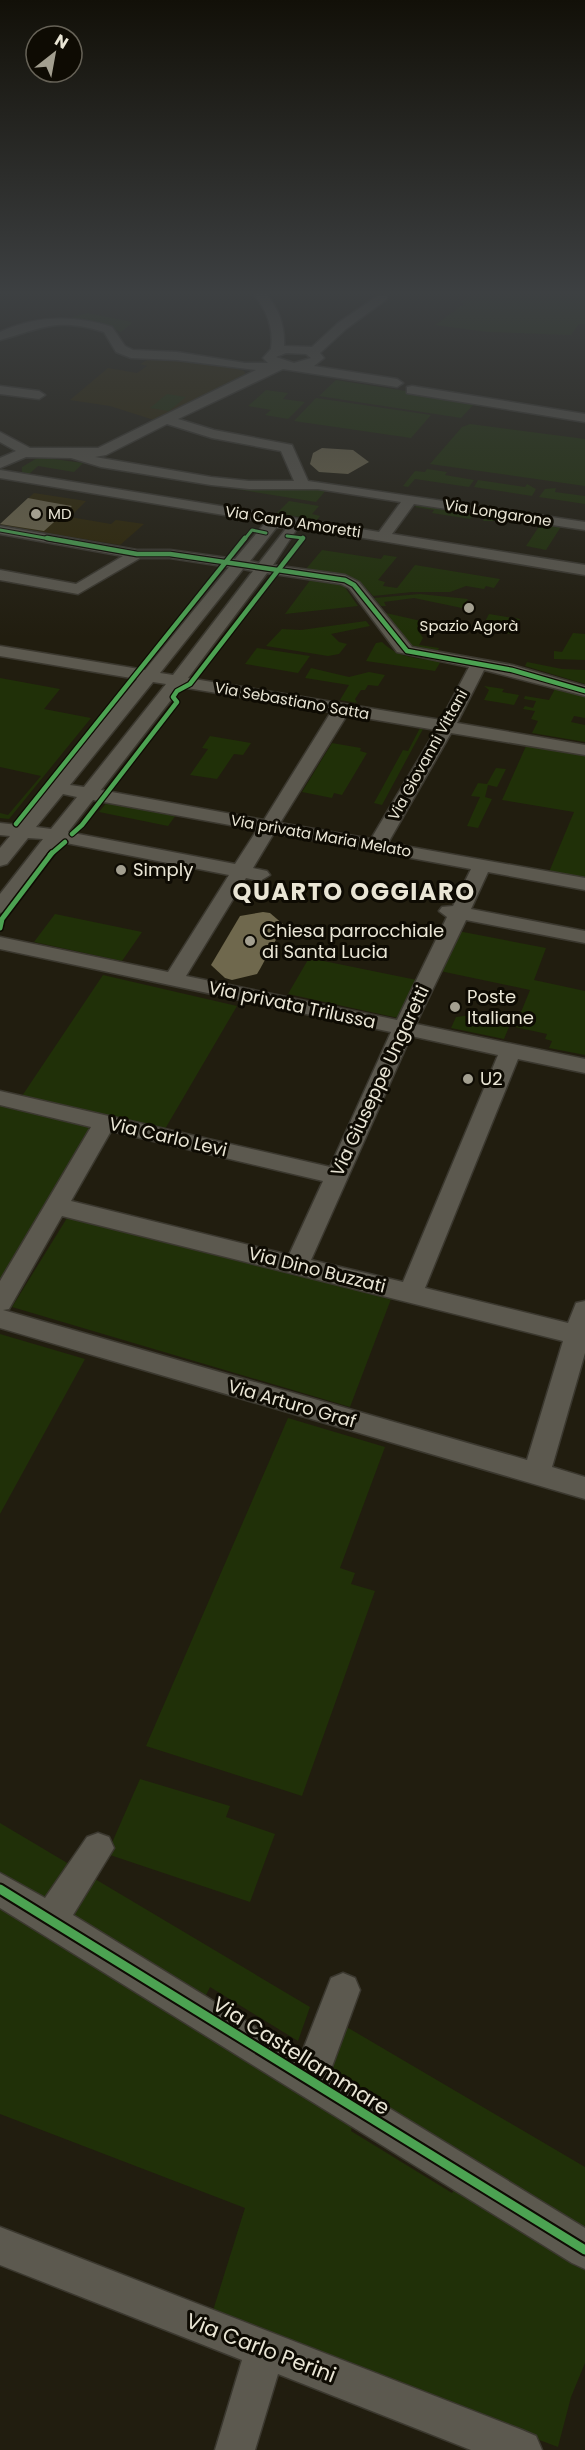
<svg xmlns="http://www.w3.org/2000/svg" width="585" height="2450" font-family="Poppins,sans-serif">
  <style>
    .built { fill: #2e2605 }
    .green { fill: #203008 }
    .building { fill: #6f684d }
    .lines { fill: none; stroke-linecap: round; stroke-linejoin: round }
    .minor-casing { stroke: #3b382f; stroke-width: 3 }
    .minor { fill: #5c594f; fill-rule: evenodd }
    .cycleway-far3-casing { stroke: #0e0b03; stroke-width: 5 }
    .cycleway-far2-casing { stroke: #0e0b03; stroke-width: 7 }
    .cycleway-far1-casing { stroke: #0e0b03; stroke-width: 8 }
    .cycleway-casing { stroke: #0e0b03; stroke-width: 13 }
    .cycleway-far3 { stroke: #4ca352; stroke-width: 3 }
    .cycleway-far2 { stroke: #4ca352; stroke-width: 4.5 }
    .cycleway-far1 { stroke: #4ca352; stroke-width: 5 }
    .cycleway { stroke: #4ca352; stroke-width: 9 }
    .poi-dot { fill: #a39f90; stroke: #0e0b03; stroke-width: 2 }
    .labels { text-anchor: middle; stroke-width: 6; stroke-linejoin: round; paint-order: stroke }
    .far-street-label { font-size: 15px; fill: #e9e5d5; stroke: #0e0b03 }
    .far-poi-label { font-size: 15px; fill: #e9e5d5; stroke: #0e0b03; text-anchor: start }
    .poi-label { font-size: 18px; fill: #e9e5d5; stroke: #0e0b03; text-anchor: start }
    .street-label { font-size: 18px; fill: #e9e5d5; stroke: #0e0b03 }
    .near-street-label { font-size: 21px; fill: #e9e5d5; stroke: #0e0b03 }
    .district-label { font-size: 24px; font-weight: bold; letter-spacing: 1.5px; fill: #e9e5d5; stroke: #0e0b03 }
  </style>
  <rect width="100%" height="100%" fill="#211d0f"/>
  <!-- built -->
  <g class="built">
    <path d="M172 358 234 368 244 371 246 375 157 421 110 406 70 400 108 368 137 373 147 366 140 364 147 360Z"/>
    <path d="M34 493 86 501 70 517 111 524 116 520 144 524 120 545 0 525Z"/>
  </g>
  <!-- green -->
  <g class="green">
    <path d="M471 294H585V324H579L571 335 488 332 435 325 464 304 460 303Z"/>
    <path d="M87 313 128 321 132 323 121 332 101 323 70 318Z"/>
    <path d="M336 380 476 402 461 418 319 396Z"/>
    <path d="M266 390 288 393 283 399 305 402 288 419 265 415 271 410 248 406Z"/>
    <path d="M167 394 186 397 169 411 150 408Z"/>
    <path d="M316 398 431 415 411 438 294 421Z"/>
    <path d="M470 424 585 439V486L430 464 462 427Z"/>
    <path d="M39 457 83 463 74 472 38 466 29 474 22 472V467Z"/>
    <path d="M427 469 447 472 445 475 474 480 469 487 415 479 408 487 403 486 415 471 425 472Z"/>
    <path d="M478 480 525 487 527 484 536 489 532 496 474 487Z"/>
    <path d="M213 484 327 489 316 502 211 485Z"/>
    <path d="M556 488 555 492 585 496V504L539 497 545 489Z"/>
    <path d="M289 501 319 506 312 514 320 516 317 520 277 513Z"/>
    <path d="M419 503 498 515 494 521H483L486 516 474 514 470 519 432 513 434 510 415 507Z"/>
    <path d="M542 522 562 525 546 550 526 546Z"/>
    <path d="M322 550 381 559 384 555 397 557 378 580 385 582 383 586 397 588 415 565 500 579 494 588 486 586 484 589 466 586 450 592H412L373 596C353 570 336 574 306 569Z"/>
    <path d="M311 579 342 583 358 606 285 614Z"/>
    <path d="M420 594 468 599 462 608 414 598 384 602 386 606H381L374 598Z"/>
    <path d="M386 613 421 621 424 624 419 632 423 638 419 645 439 648 437 652 410 645Z"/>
    <path d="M489 614 520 619 512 634 481 629Z"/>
    <path d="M366 621 370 626 331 634 339 642 347 644 339 654 328 656 266 646 282 629 301 630Z"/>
    <path d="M573 633 585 634V660L554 659V651L562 652Z"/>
    <path d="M382 642C399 659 418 658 441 661L435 671 366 661 376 643Z"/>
    <path d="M257 648 310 656 298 673 245 664Z"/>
    <path d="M527 662 562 669 585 670V684L525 666Z"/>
    <path d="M311 668 349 677 369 672 385 675 378 686 368 685 365 690H361L355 699 357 703 340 700 349 685 305 678Z"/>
    <path d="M513 674 585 696V718L574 716 571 722 585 725V742L532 733 538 721 531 719 535 711 523 709 525 706 533 708 536 701 524 699 525 696 549 700 555 689 511 676Z"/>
    <path d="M0 678 60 689 44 709 91 718 9 819 0 818V813L8 815 41 776 0 767Z"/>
    <path d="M484 686 504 689 502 692 519 695 514 705 484 700 489 690Z"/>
    <path d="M420 728 423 729 382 805 374 803 403 750 408 751Z"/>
    <path d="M210 736 251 743 243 755 234 754 217 779 190 775 208 749 202 748Z"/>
    <path d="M332 743 361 748 360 751 367 753 342 795 334 793 332 798 302 792Z"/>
    <path d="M526 746 585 756V879L549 872 574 812 502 800Z"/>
    <path d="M496 768 506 769 497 787 488 785 485 797 492 799 478 828 467 826 480 797 471 796 478 783 487 784Z"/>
    <path d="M107 802 176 815 168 826 99 812Z"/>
    <path d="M55 914 142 932 122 961 34 942Z"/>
    <path d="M458 931 546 948 534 980 585 991V1055L549 1048 552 1041 545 1039 547 1034 515 1027 530 990 440 971Z"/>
    <path d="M309 958 407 978 417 980 398 1018 288 994Z"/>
    <path d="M103 975 237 1006 165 1129 22 1096Z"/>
    <path d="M505 1011 511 1022 504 1039 451 1028 456 1017Z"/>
    <path d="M0 1103 91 1126 0 1289Z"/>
    <path d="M67 1218 391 1299 350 1407 12 1307Z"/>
    <path d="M0 1334 85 1359 0 1514Z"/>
    <path d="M288 1418 385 1447 340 1568 355 1573 351 1584 375 1591 302 1796 146 1746Z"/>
    <path d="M140 1779 230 1806 226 1817 275 1834 250 1902 107 1854Z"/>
    <path d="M0 1823 74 1867 47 1906 0 1877Z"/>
    <path d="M90 1876 310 2007 298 2041 210 1987 203 2001 62 1915Z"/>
    <path d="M0 1907 353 2123 351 2131 452 2193 456 2187 585 2266V2363L571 2397 558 2447 211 2317 245 2208 0 2114Z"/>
    <path d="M345 2026 585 2167V2233L330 2077Z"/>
  </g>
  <!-- building -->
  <g class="building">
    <path d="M322 448 353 450 369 462 348 474 319 472 310 464 313 453Z"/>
    <path d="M28 498 49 502 72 506 44 531 0 524Z"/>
    <path d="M263 912 270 913 284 925 260 969 257 974 232 980 225 978 211 965 240 916Z"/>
  </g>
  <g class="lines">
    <defs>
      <g id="minor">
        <path d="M254 294H266C279 309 285 326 284 346L312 347 338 323 379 295H387V299L346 329 320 353 324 358 314 366 397 379 403 383 397 387 283 369 178 419 214 430 292 445 308 481 585 522V530L414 504 392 534 585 565V575L298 527 273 565 345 575 359 582 412 647 512 665 585 686V696L484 670 457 723 585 745V755L451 733 388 843 585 878V890L488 872 471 909 585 931V943L466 920 416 1024 585 1059V1073L518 1059 425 1288 568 1323 576 1303 585 1301V1353L552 1467 585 1477V1499L0 1328V1281L91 1127 0 1105V1091L330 1167 391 1032 0 949V937L168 972 229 875 61 842 7 911 0 913V894L43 839 28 838 7 864 0 866V848L10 836 0 835V823L18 825 137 679 0 656V646L145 670 229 567 170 558H140L78 594 0 580V570L76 584 123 556 0 534V526L137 550H170L235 559 266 522 0 478V470L379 532 401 502 318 489H249L211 485 101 467 71 458 26 457 0 468V458L16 451 0 442V432L30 448H98L256 370 177 360 131 358 116 352 104 332C57 317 43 328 0 340V332C37 315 74 315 112 327L125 346 133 350 177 352 245 363H268L263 358 271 349C274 327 267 312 254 294ZM286 353 306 354 311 358 294 363 276 357ZM167 424 212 438 281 451 294 481H249L211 477 95 457 106 455ZM288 526 259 563 250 561 276 528ZM243 569 253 571 173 675 160 673ZM267 573 341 584 349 588 397 652 469 667 441 720 188 678ZM153 682 166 684 84 787 70 785ZM181 687 331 712 264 820 101 790ZM347 715 436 730 371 839 280 823ZM63 794 77 797 51 829 36 827ZM93 800 257 830 235 864 68 832ZM274 833 471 869 453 906 442 907 439 911 447 917 397 1020 186 976 246 878 260 881 270 875 267 871 253 868ZM411 1036 498 1055 403 1282 311 1260ZM111 1131 323 1181 289 1255 71 1201ZM62 1216 563 1341 527 1460 3 1310 9 1309Z"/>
        <path d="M0 386 39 391 45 395 39 399 0 394Z"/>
        <path d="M412 386 585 414V422L407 393V387Z"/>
        <path d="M98 1833 109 1837 114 1848 73 1915 301 2055 331 1978 343 1973 355 1978 360 1990 330 2072 585 2228V2269L572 2263 0 1908V1873L45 1898 87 1837Z"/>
        <path d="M0 2227 522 2430 536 2436 542 2450H471L278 2374 255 2450H215L242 2360 0 2265Z"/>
      </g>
    </defs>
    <!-- minor casing -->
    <use href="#minor" class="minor-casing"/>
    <!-- minor -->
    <use href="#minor" class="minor"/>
    <defs>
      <g id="cycleway-far3">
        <path d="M0 530 56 540"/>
        <path d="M287 536 303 538 302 540"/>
        <path d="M244 540 252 530 266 533"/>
      </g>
      <g id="cycleway-far2">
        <path d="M47 538 137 554H170L345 580 354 585 407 651 512 670 585 691"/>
        <path d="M16 824 245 538"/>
        <path d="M72 834 82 825 177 702 173 697 177 691 190 684 303 538"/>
        <path d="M50 855 65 842"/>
      </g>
      <path id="cycleway-far1" d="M0 928 2 919 52 853"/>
      <path id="cycleway" d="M0 1889 585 2250"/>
    </defs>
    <!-- cycleway-far3 casing -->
    <use href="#cycleway-far3" class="cycleway-far3-casing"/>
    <!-- cycleway-far2 casing -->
    <use href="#cycleway-far2" class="cycleway-far2-casing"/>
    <!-- cycleway-far1 casing -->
    <use href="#cycleway-far1" class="cycleway-far1-casing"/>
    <!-- cycleway casing -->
    <use href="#cycleway" class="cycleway-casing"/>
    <!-- cycleway-far3 -->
    <use href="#cycleway-far3" class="cycleway-far3"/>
    <!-- cycleway-far2 -->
    <use href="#cycleway-far2" class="cycleway-far2"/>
    <!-- cycleway-far1 -->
    <use href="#cycleway-far1" class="cycleway-far1"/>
    <!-- cycleway -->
    <use href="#cycleway" class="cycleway"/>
  </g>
  <!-- sky -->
  <linearGradient id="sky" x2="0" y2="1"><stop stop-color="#121008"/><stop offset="0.46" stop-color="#3d4042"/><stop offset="1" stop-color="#3d4042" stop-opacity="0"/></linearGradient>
  <rect width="585" height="637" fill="url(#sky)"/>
  <!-- markers -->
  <g class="poi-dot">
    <circle cx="36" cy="514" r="6"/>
    <circle cx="469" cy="608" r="6"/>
    <circle cx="121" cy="870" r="6"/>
    <circle cx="250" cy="941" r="6"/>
    <circle cx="455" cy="1007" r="6"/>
    <circle cx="468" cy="1079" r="6"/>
  </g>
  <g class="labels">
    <!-- far-street labels -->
    <g class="far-street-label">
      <text transform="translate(498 513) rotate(9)" y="5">Via Longarone</text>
      <text transform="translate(293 522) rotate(9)" y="5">Via Carlo Amoretti</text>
      <text transform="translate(292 701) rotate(10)" y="5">Via Sebastiano Satta</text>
      <text transform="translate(428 755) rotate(-61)" y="5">Via Giovanni Vittani</text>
      <text transform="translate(321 836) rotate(10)" y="5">Via privata Maria Melato</text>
    </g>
    <!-- far-poi labels -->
    <g class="far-poi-label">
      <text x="48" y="519">MD</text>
      <text x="469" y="631" text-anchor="middle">Spazio Agorà</text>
    </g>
    <!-- poi labels -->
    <g class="poi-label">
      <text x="133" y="876">Simply</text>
      <text x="262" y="937">Chiesa parrocchiale<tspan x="262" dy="21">di Santa Lucia</tspan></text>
      <text x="467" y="1003">Poste<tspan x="467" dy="21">Italiane</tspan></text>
      <text x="480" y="1085">U2</text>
    </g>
    <!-- street labels -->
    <g class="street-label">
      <text transform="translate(292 1005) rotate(12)" y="6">Via privata Trilussa</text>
      <text transform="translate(380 1081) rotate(-65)" y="6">Via Giuseppe Ungaretti</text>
      <text transform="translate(168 1137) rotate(13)" y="6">Via Carlo Levi</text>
      <text transform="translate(317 1270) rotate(14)" y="6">Via Dino Buzzati</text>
      <text transform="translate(292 1404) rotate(16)" y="6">Via Arturo Graf</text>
    </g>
    <!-- near-street labels -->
    <g class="near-street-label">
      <text transform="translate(301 2056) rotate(32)" y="7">Via Castellammare</text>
      <text transform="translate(261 2348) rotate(21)" y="7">Via Carlo Perini</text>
    </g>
    <!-- district labels -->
    <g class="district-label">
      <text x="354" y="900">QUARTO OGGIARO</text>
    </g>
  </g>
  <!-- north arrow -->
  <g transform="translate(54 54) rotate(31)"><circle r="28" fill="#0e0b03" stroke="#666257" stroke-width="1.5"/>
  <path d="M0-4.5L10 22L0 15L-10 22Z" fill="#a39f90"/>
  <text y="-9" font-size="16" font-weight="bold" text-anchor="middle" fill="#e9e5d5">N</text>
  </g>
</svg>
